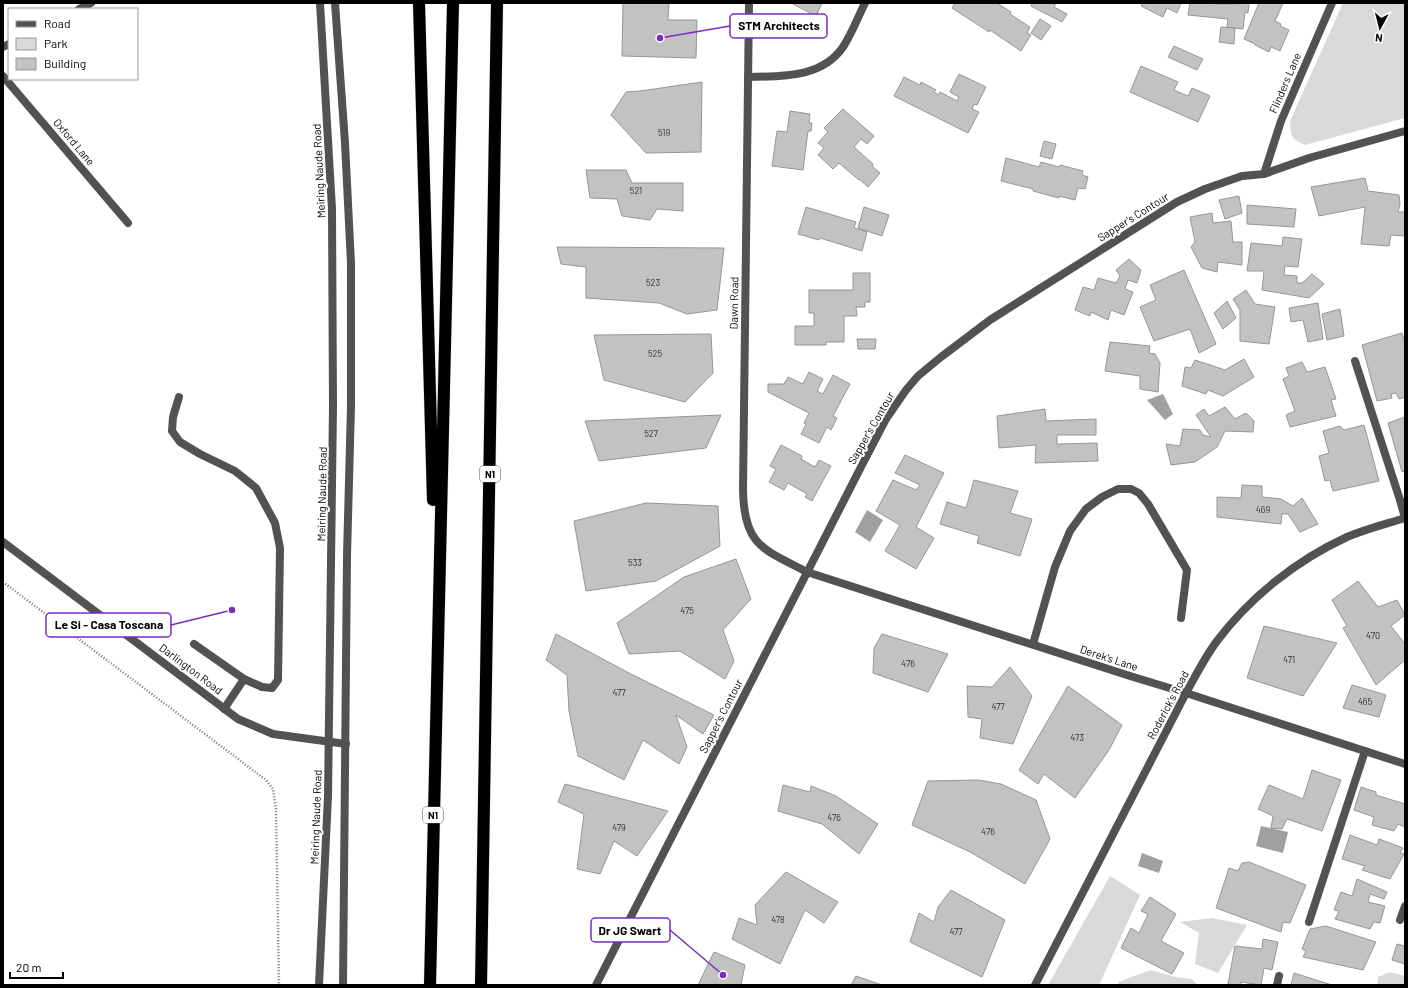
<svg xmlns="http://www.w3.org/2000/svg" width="1408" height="988" font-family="Barlow,sans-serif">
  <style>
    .green { fill: #d9d9d9 }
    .water { fill: #a0a0a0 }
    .building { fill: #c2c2c2; stroke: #969696 }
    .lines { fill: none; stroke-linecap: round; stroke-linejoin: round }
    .motorway-casing { stroke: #dbdbdb; stroke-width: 13 }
    .path { stroke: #747474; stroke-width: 2.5; stroke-dasharray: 1 2; stroke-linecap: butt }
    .service { stroke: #525252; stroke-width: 8 }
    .minor { stroke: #525252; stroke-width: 8 }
    .tertiary { stroke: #525252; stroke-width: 8 }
    .motorway { stroke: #000; stroke-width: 12 }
    .labels { text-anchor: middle; stroke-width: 4; stroke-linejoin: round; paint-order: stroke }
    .number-label { font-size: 9px; fill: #303030 }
    .shield { fill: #fff; stroke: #4c4c4c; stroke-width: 1 }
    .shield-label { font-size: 10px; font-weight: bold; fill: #000 }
    .street-label { font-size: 11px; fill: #000; stroke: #fff }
    .leader { fill: none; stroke: #7b2cbf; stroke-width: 1.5 }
    .callout-dot { fill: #7b2cbf; stroke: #fff; stroke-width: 1.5 }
    .callout { fill: #fff; stroke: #7b2cbf; stroke-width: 1.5 }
    .callout-label { font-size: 12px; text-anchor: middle; font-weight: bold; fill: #000 }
  </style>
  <rect width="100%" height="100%" fill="#fff"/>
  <!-- green -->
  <g class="green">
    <path d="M1343 3H1405V118L1305 145C1291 139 1291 136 1290 121Z"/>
    <path d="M1110 876 1140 895 1099 985H1048Z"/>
    <path d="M1212 918 1247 925 1218 973 1195 964 1199 933 1180 922Z"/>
    <path d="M1151 970 1175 977 1192 979 1197 985H1119L1118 982Z"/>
    <path d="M1390 972 1405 976V985H1377L1378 977Z"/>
  </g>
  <!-- water -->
  <g class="water">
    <path d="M1163 394 1173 414 1165 420 1147 400Z"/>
    <path d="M867 510 883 520 870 542 855 532Z"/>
    <path d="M1261 826 1288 832 1283 853 1256 846Z"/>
    <path d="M1142 853 1163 861 1159 873 1138 866Z"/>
  </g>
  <!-- building -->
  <g class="building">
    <path d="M623 3H669L668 20H697L696 58 622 56Z"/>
    <path d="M791 3H822L816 16Z"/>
    <path d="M955 3H997L1011 12 1010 14 1030 27 1027 33 1031 35 1021 51 990 30 989 32 952 8Z"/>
    <path d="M1032 3H1056L1054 7 1067 14 1062 22 1031 6Z"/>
    <path d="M1143 3H1181L1177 13 1167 8 1163 17 1141 6Z"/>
    <path d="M1190 3 1229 4 1249 3 1248 13 1245 12 1243 29 1227 27 1228 19 1188 15Z"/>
    <path d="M1259 3H1283L1275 21 1281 24 1280 26 1289 30 1280 51 1271 47 1269 52 1255 45V44L1244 39Z"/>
    <path d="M1040 19 1051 26 1041 40 1031 33Z"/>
    <path d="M1221 27 1235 28 1234 44 1219 42Z"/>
    <path d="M1174 46 1203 59 1197 70 1168 57Z"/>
    <path d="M1141 66 1178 82 1174 90 1188 96 1192 88 1210 96 1198 122 1130 92Z"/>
    <path d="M959 74 986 87 977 105 974 104 972 109 979 112 968 133 894 96 904 77 920 85 921 82 936 90 934 92 939 95 940 92 957 101 959 97 950 92Z"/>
    <path d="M702 82 701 152 646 153 611 115 626 92 640 91Z"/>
    <path d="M843 109 874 136 867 144 861 139 854 147 873 164 872 166 880 173 868 187 859 179V180L839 163 833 169 818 155 824 148 818 143 828 132 824 128Z"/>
    <path d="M790 111 810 114 809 123H812L811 131H808L803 170 772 166 777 131 787 132Z"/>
    <path d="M1044 141 1056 144 1052 159 1040 156Z"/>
    <path d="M1006 158 1039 167 1041 162 1059 167 1060 165 1083 171 1082 175 1088 177 1085 189 1078 188 1075 200 1059 196V198L1033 191V189L1001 181Z"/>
    <path d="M586 170H626L632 183H683V211L657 209 650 220 622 216 617 199 590 198Z"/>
    <path d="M1365 178 1368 191 1399 195 1400 204 1398 212H1405V236L1391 235 1389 246 1361 244 1365 207 1319 216 1311 187Z"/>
    <path d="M1239 196 1242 213 1225 219 1219 200Z"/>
    <path d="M1247 205 1296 209 1294 227 1247 224Z"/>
    <path d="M806 207 856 222 854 228 867 232 862 251 820 238 819 240 798 234Z"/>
    <path d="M864 207 889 215 882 236 858 228Z"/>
    <path d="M1212 213 1213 223 1231 221 1233 242H1242V265L1218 262 1217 272 1202 268 1191 247 1195 242 1190 217Z"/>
    <path d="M1283 237 1302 239 1298 267 1285 266 1284 275 1297 276V283H1302L1312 274 1324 284 1309 298 1262 290 1264 271H1247L1251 243 1282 246Z"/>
    <path d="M557 247 724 248 717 310 687 314 659 303 586 298V267L561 264Z"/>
    <path d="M1129 259 1141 270 1137 283 1128 280 1125 289 1133 292 1124 315 1111 310 1108 320 1091 312 1090 316 1075 310 1083 287 1094 290 1098 278 1116 283 1120 276 1116 270Z"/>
    <path d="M1184 270 1216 344 1199 353 1190 329 1154 341 1140 307 1156 300 1150 285Z"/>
    <path d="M853 273H870V302H865V307H856L857 316H844V342H826V345H795V326H814V313H809V290H853Z"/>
    <path d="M1246 290 1255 304 1275 307 1269 344 1240 341V310L1233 299Z"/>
    <path d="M1227 301 1236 318 1223 329 1214 313Z"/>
    <path d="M1318 303 1323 339 1308 342 1303 320 1291 322 1289 308Z"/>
    <path d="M1340 309 1344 336 1327 340 1322 314Z"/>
    <path d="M1402 333 1405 342V397L1399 399 1396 393 1391 394 1392 398 1377 401 1362 345Z"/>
    <path d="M711 334 713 373 685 402 604 380 594 335Z"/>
    <path d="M857 339H876L875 349H858Z"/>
    <path d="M1110 342 1150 346 1149 353 1155 354 1160 363 1158 392 1140 389V376L1105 371Z"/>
    <path d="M1244 359 1254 377 1223 396 1208 390 1206 394 1182 386 1185 367 1191 368 1195 360 1225 370Z"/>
    <path d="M1302 362 1307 372 1325 367 1336 399 1331 400 1336 416 1290 427 1286 415 1295 411 1283 379 1289 376 1286 368Z"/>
    <path d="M809 372 823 379 817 391 823 394 833 375 850 384 833 416 837 418 831 430 827 427 819 443 801 434 806 424 804 423 809 413 768 392V384H784L788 377 803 384Z"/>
    <path d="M1225 407 1235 419 1246 413 1254 421 1253 432 1225 431 1217 447 1195 462 1171 465 1166 444 1180 446 1183 429 1200 430 1203 435 1211 437 1196 415 1204 409 1209 416Z"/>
    <path d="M1045 409 1046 421 1096 419V435H1057V444L1097 443 1098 461 1035 463 1036 445 999 448 997 416Z"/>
    <path d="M721 415 706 448 599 461 585 421Z"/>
    <path d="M1405 417V471L1402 472 1388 423Z"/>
    <path d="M1364 425 1379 481 1333 491 1330 480 1325 481 1319 456 1329 453 1323 431 1340 426 1344 430Z"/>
    <path d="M781 445 802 456 801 459 815 467 819 460 831 466 812 501 805 497 807 494 788 483 784 490 769 482 776 469 770 466Z"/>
    <path d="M905 455 944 473 916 527 934 538 916 569 885 551 900 525 876 511 893 480 916 490 920 485 895 473Z"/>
    <path d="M974 480 1018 491 1010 513 1032 519 1020 556 977 543 979 536 940 524 947 502 966 508Z"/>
    <path d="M1242 485 1262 486V497L1281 499 1293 506 1302 498 1318 524 1300 532 1288 514H1282L1281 524 1217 517V497L1241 498Z"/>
    <path d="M646 503 718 506 720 546 656 581 586 591 574 521Z"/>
    <path d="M736 559 751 599 723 630 734 661 725 679 680 651 629 654 617 623 684 577Z"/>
    <path d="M1358 581 1378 607 1397 600 1405 615 1391 626 1405 644V660L1376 685 1343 628 1347 626 1332 600Z"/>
    <path d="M1264 626 1337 643 1303 696 1247 678Z"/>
    <path d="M556 634 629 673 714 715 703 734 676 715 687 747 679 764 643 740 624 780 578 756 569 711 567 675 546 660Z"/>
    <path d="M882 634 948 654 928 692 873 673 874 648Z"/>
    <path d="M1010 667 1032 696 1013 744 980 738 982 719 968 717 967 686 992 687Z"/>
    <path d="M1352 685 1386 695 1379 717 1343 708Z"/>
    <path d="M1068 686 1122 725 1109 750 1075 798 1044 774 1038 784 1019 770Z"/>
    <path d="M1312 770 1341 780 1322 831 1287 819 1282 829 1271 828 1273 816 1258 809 1269 785 1303 799Z"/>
    <path d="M979 780 1001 784 1036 800 1050 839 1025 884 970 852 912 825 928 781Z"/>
    <path d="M565 784 668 811 637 856 614 841 600 874 577 869 584 814 558 802Z"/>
    <path d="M783 785 810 792 811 786 836 796 878 824 859 854 822 824 778 811Z"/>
    <path d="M1361 787 1376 792V795L1405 804V827L1398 824 1394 831 1372 825 1374 817 1354 810Z"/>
    <path d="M1350 835 1377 845 1379 839 1403 848 1400 853 1404 854 1390 879 1362 870 1365 866 1342 859Z"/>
    <path d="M1249 862 1306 885 1290 923 1283 922 1281 932 1216 908 1229 868 1238 871 1242 863Z"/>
    <path d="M786 872 838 902 824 923 805 910 780 964 732 939 739 918 757 925 755 905Z"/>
    <path d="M1357 879 1387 892 1384 899 1370 894 1368 902 1385 906 1380 923 1374 922 1370 929 1335 919 1339 911 1334 910 1341 892 1352 896Z"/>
    <path d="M951 890 1005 920 982 977 910 942 919 913 934 922 938 907Z"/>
    <path d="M1150 897 1176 914 1161 941 1184 953 1172 974 1121 948 1131 928 1139 933 1148 914 1141 911Z"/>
    <path d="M1326 926 1376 942 1363 970 1303 957 1306 951 1302 949 1310 929Z"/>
    <path d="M1263 939 1278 942 1272 970 1264 968 1261 985 1241 982V985L1228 984 1235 946 1262 949Z"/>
    <path d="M1397 944 1405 946V964L1392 960Z"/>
    <path d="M714 952 745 965 741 985H698Z"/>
    <path d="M1294 973 1332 985H1291Z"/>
    <path d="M856 976 882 985H851Z"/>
  </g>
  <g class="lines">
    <defs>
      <g id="motorway">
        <path d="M419 3 433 500"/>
        <path d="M430 985 453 3"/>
        <path d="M481 985 497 3"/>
      </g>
    </defs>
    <!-- motorway casing -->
    <use href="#motorway" class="motorway-casing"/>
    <!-- path -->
    <path class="path" d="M3 582 266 780 273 789 276 809 279 985"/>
    <!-- service -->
    <g class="service">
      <path d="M179 397 173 417 172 431 180 442 200 454 235 471 256 488 275 523 280 548 278 680 272 688 262 687 244 679"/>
      <path d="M1400 500 1405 518"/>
      <path d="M194 644 244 679 224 709"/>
    </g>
    <!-- minor -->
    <g class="minor">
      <path d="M749 3 743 490C744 546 763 549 807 572L1130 676 1186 693 1405 764"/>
      <path d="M79 9 91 3"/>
      <path d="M3 47 9 44"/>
      <path d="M3 76 128 223"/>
      <path d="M748 77C782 76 822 78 843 47 852 33 858 17 865 3"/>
      <path d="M1264 174 1281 121 1332 3"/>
      <path d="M1355 361 1400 500"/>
      <path d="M3 542 238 719 273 734 346 744"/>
      <path d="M1033 644 1055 567 1070 531 1086 509 1102 497 1118 489H1131L1139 493 1148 504 1187 570 1181 618"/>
      <path d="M1400 920 1405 906"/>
      <path d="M1309 922 1365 751"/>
      <path d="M596 985 861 467 886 419 906 390 918 376 941 357 990 320 1177 202 1205 189 1242 176 1264 174 1309 158 1405 131"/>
      <path d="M1035 985 1186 693C1196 675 1205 657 1217 641 1250 597 1297 560 1347 537 1366 529 1386 524 1405 518"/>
      <path d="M1277 985 1279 976"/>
    </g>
    <!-- tertiary -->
    <g class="tertiary">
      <path d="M335 3 345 143 351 263V406L347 556 343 985"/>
      <path d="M319 985 328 796 333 406 332 209 320 3"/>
    </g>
    <!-- motorway -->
    <use href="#motorway" class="motorway"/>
  </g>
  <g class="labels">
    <!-- number labels -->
    <g class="number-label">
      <text x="664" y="136">519</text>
      <text x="636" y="194">521</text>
      <text x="653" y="286">523</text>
      <text x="655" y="357">525</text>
      <text x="651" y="437">527</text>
      <text x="1263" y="513">469</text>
      <text x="635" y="566">533</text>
      <text x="687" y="614">475</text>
      <text x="1373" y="639">470</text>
      <text x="1289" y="663">471</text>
      <text x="908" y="667">476</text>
      <text x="619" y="696">477</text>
      <text x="1365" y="705">465</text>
      <text x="998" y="710">477</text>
      <text x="1077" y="741">473</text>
      <text x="834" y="821">476</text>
      <text x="619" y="831">479</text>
      <text x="988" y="835">476</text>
      <text x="778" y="923">478</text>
      <text x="956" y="935">477</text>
    </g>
    <!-- shield labels -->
    <g class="shield">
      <rect x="480" y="466" width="20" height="16" rx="3"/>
      <rect x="423" y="807" width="20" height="16" rx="3"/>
    </g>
    <g class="shield-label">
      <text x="490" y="478">N1</text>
      <text x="433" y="819">N1</text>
    </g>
    <!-- street labels -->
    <g class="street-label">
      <text transform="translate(1285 83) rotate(-67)" y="4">Flinders Lane</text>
      <text transform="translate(74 142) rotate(50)" y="4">Oxford Lane</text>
      <text transform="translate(319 171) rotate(-93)" y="4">Meiring Naude Road</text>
      <text transform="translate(1133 217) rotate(-32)" y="4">Sapper's Contour</text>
      <text transform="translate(734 303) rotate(-89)" y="4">Dawn Road</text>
      <text transform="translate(871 428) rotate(-60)" y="4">Sapper's Contour</text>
      <text transform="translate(322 494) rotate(-89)" y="4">Meiring Naude Road</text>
      <text transform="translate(1109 658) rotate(18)" y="4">Derek's Lane</text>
      <text transform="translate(191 669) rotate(37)" y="4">Darlington Road</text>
      <text transform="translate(1168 705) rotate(-62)" y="4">Roderick's Road</text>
      <text transform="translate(721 716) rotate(-63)" y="4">Sapper's Contour</text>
      <text transform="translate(316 817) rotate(-88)" y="4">Meiring Naude Road</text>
    </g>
  </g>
  <!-- callouts -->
  <path class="leader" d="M660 38L730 26M232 610L171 625M723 975L670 930"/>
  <g class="callout-dot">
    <circle cx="660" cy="38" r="4"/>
    <circle cx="232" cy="610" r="4"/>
    <circle cx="723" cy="975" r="4"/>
  </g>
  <g class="callout">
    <rect x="730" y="14" width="97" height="24" rx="4"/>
    <rect x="46" y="613" width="125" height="24" rx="4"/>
    <rect x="591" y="918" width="79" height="24" rx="4"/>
  </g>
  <g class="callout-label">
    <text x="779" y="30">STM Architects</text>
    <text x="109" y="629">Le Si - Casa Toscana</text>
    <text x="630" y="935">Dr JG Swart</text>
  </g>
  <!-- border -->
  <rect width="1408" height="988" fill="none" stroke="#000000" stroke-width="8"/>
  <!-- legend -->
  <rect x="8" y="8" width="130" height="72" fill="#ffffff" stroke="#999999"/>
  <rect x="16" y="21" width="20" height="6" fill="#525252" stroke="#999999"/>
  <text x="44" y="28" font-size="12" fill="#000000">Road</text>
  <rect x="16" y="38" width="20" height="12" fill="#d9d9d9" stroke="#999999"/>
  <text x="44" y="48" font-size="12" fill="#000000">Park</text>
  <rect x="16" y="58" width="20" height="12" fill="#c2c2c2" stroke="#999999"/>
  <text x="44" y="68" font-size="12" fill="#000000">Building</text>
  <!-- north arrow -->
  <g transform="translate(1380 28) rotate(187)" stroke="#ffffff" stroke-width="3" paint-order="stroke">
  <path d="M0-3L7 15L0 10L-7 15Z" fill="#000000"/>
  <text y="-6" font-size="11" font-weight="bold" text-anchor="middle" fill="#000000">N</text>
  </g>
  <!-- scale -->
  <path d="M10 972v6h53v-6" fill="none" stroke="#000000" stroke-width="2"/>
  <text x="16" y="972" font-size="12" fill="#000000" stroke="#ffffff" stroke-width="3" paint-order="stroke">20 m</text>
</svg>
